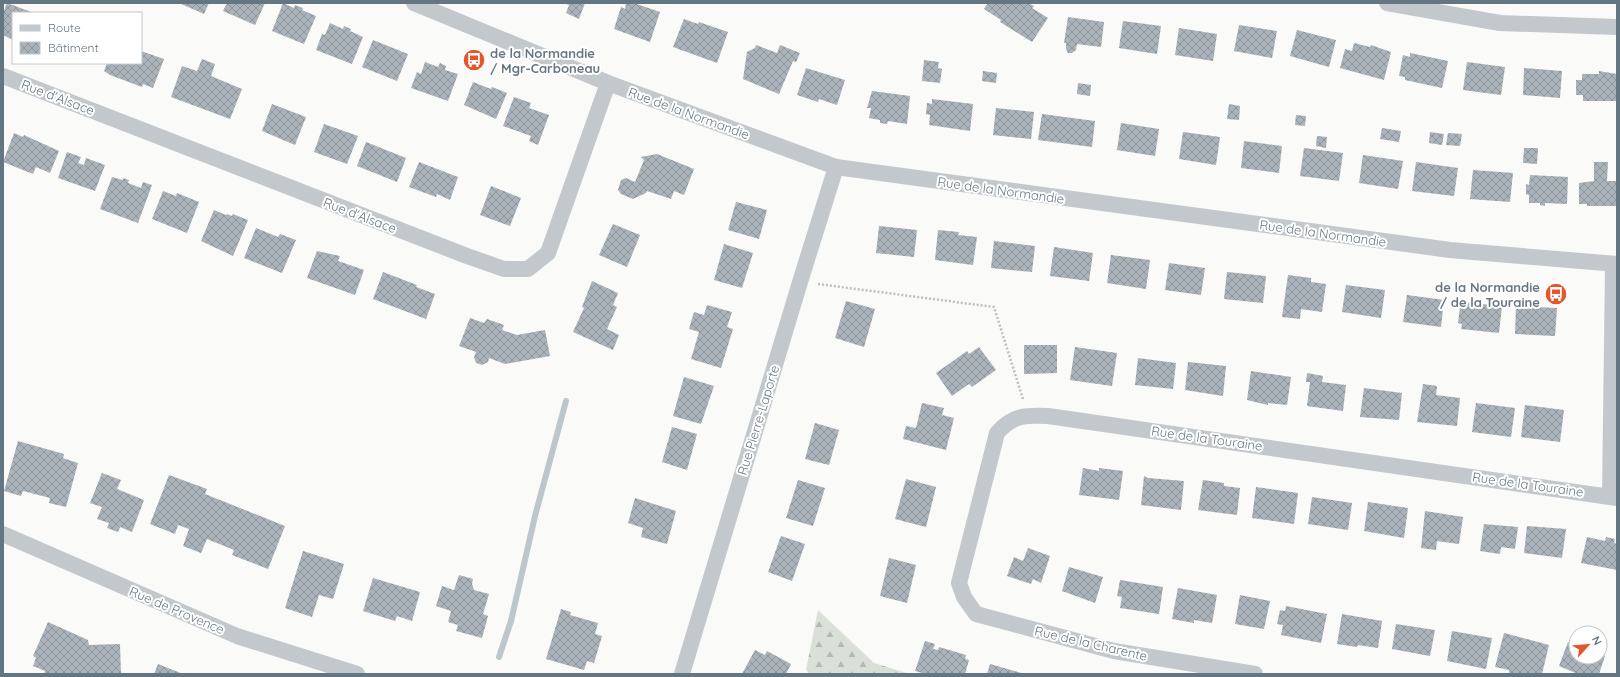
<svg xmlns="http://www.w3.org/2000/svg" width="1620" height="677" viewBox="0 0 1620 677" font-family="Quicksand,sans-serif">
  <defs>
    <pattern id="forest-firs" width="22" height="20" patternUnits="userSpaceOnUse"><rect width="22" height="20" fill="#dadfd7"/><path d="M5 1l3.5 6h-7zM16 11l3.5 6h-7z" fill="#b4b9b4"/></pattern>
    <pattern id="building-cross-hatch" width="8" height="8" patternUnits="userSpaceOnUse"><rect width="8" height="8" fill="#aab3b9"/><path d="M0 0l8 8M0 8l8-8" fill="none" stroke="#8e969c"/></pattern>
  </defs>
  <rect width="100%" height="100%" fill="#fafaf8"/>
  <path fill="url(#forest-firs)" d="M818 610 874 663 910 674H810L806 670Z"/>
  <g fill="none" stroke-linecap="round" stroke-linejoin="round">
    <path stroke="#bbc7cb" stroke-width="6" d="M499 657 511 621 535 516 566 401"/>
  </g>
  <g fill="url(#building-cross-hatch)">
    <path d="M7 3 34 13H13V40L3 35V13Z"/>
    <path d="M179 3H209L204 14Z"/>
    <path d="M227 3H265L255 25 223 11Z"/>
    <path d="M283 3 294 8 295 5 303 8 302 10 316 16 304 44 272 31Z"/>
    <path d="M563 3H585L579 19 566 13 569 5Z"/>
    <path d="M626 3H634L660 12 650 42 614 29 621 7 625 9Z"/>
    <path d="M988 3H1028L1034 6 1032 8 1048 18 1032 42 1000 22 1001 20 984 9Z"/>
    <path d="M1068 17 1104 22 1101 47 1077 44 1076 50 1072 53H1068L1066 49V43H1064Z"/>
    <path d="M684 19 698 24 699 22 728 32 717 63 673 47Z"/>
    <path d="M1123 21 1161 26 1157 54 1119 48Z"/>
    <path d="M330 23 343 29 344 26 351 29 350 31 363 37 352 64 316 50 322 34 325 35Z"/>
    <path d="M1239 25 1277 31 1272 58 1234 51Z"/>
    <path d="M1179 28 1217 34 1213 61 1175 55Z"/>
    <path d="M1297 30 1336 40 1329 67 1290 56Z"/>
    <path d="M373 40 408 54 397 81 362 67Z"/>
    <path d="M1354 43 1370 47 1371 45 1391 52 1384 80 1340 68 1345 49 1352 51Z"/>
    <path d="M756 45 777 53 780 45 800 53 796 62 793 61 779 94 743 79 747 52 755 48Z"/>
    <path d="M141 51 164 59 153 88 143 84 142 87 110 75 104 71 107 63H141Z"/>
    <path d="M1410 53 1448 61 1442 88 1405 80V77L1399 76 1403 55 1410 57Z"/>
    <path d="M202 59 215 64 211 76 242 89 230 119 171 97 182 66 197 71Z"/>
    <path d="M924 60 939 62 938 68 942 69 940 83 922 81Z"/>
    <path d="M425 62 438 67 440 63 446 66 445 70 458 74 448 101 411 88 417 72 421 74Z"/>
    <path d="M1467 62 1505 67 1501 95 1463 90Z"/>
    <path d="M806 68 845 80 837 105 819 99 818 102 797 95Z"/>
    <path d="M1524 68 1562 71 1560 98 1523 95Z"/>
    <path d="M983 71 997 73 996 83 982 81Z"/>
    <path d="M1599 71 1617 74V101H1583V95H1576V80H1582V74H1599Z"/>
    <path d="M473 82 491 89 492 87 507 93 496 119 464 105Z"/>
    <path d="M1078 83 1091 85 1090 96 1077 94Z"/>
    <path d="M872 91 910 96 907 124 888 121 887 124 880 123V120L869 118 871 108H867Z"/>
    <path d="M514 97 531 103 529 108 549 115 538 145 529 141 531 136 503 126Z"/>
    <path d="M932 99 973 104 970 131 929 125 930 115 926 114 927 103 932 104Z"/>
    <path d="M272 104 306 117 295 145 262 131Z"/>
    <path d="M1229 104 1240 106 1239 120 1227 119Z"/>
    <path d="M996 108 1034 112 1031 139 993 135Z"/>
    <path d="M1042 114 1095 121 1092 147 1038 140Z"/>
    <path d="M1296 115 1306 116 1305 126 1295 125Z"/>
    <path d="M1121 123 1159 129 1155 156 1117 150Z"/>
    <path d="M324 124 358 136 347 164 314 152Z"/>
    <path d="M1382 128 1401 131 1399 142 1380 139Z"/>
    <path d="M1183 132 1220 137 1216 165 1179 159Z"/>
    <path d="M1430 132 1444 134 1442 145 1429 143Z"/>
    <path d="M14 133 23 137 24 135 59 151 50 173 36 167 33 174 3 162Z"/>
    <path d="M1448 133 1462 134 1460 146 1446 145Z"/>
    <path d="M1317 136 1327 137 1326 148 1316 146Z"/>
    <path d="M1244 141 1282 146 1279 173 1241 168Z"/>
    <path d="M366 142 406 158 397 182 357 166Z"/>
    <path d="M1304 148 1343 153 1339 181 1300 176Z"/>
    <path d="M1524 148H1538L1537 164 1523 163Z"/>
    <path d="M67 152 81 157 78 163 84 165 86 158 105 165 95 191 58 178Z"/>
    <path d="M657 154 694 169 684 195 674 191 671 199 647 191 646 193 633 199 621 194 618 190 621 180 626 178 635 182 644 160 641 157Z"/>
    <path d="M1363 155 1403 161 1398 189 1359 183Z"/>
    <path d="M419 162 458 177 450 200 437 194 436 197 409 187Z"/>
    <path d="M1416 162 1458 168 1454 196 1412 191Z"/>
    <path d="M1594 162H1608L1607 181H1617V206H1587V204H1579V183L1594 181Z"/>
    <path d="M1473 170 1513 173 1510 202 1470 199Z"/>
    <path d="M1530 175 1568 177 1567 204 1545 203V206L1540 205V203H1529V195L1526 194V184L1529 185Z"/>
    <path d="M112 177 123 180V178L129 180 128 183 141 188 143 182 152 185 138 223 100 209Z"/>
    <path d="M491 186 521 198 510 226 480 215Z"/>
    <path d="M163 191 176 196 177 193 199 202 187 233 152 219Z"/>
    <path d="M736 202 767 210 759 239 728 230Z"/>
    <path d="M214 210 226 215 227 214 232 216 233 214 248 220 233 256 201 241Z"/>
    <path d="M613 224 640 235 627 267 599 255Z"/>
    <path d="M879 226 917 230 914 257 876 253Z"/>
    <path d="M256 228 278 237 280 234 296 240 282 273 244 258Z"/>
    <path d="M938 230 959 232 958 235 977 237 973 265 935 260Z"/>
    <path d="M994 241 1035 246 1032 272 991 268Z"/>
    <path d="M724 244 753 253 742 288 714 280Z"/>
    <path d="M1054 247 1093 253 1089 281 1050 276Z"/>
    <path d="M317 251 340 256 338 261 364 270 355 295 307 278Z"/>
    <path d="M1111 255 1150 260 1146 289 1107 283Z"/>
    <path d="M1169 263 1205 268 1201 295 1165 290Z"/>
    <path d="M383 272 417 285 416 287 435 294 426 319 373 299Z"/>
    <path d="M1227 272 1266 276 1263 303 1224 299Z"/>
    <path d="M1288 275 1311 278V282L1326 284 1322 312 1301 309 1300 319 1282 317Z"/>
    <path d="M592 281 618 293 613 305 617 307 607 329 619 335 613 350 573 332 584 308 582 307Z"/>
    <path d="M1346 285 1385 290 1381 318 1342 312Z"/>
    <path d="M1407 295 1444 300 1441 327 1403 322Z"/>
    <path d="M846 301 875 309 864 347 835 338Z"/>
    <path d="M1464 302 1502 306 1499 333 1461 329 1462 324 1458 323 1460 307H1463Z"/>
    <path d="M707 305 732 312 727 327 733 329 721 368 691 359 699 332 689 329 694 312 704 315Z"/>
    <path d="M1516 306 1557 308 1555 336 1515 334Z"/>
    <path d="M470 318 484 323 487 319 504 325 502 330 517 335 545 330 550 356 505 364 489 358 488 362 482 365 476 363 474 357 476 352 459 346Z"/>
    <path d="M1024 345H1057V373L1024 374Z"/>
    <path d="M979 347 996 370 972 387 969 384 952 396 936 373 967 351 969 354Z"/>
    <path d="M1075 347 1117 353 1112 386 1070 380Z"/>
    <path d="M1138 358 1176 363 1173 389 1135 385Z"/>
    <path d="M1188 362 1226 366 1223 396 1185 390Z"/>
    <path d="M1251 371 1291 377 1287 405 1268 403V405L1247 400Z"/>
    <path d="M1307 373 1323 376 1322 382 1346 385 1343 411 1307 406 1310 382H1306Z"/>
    <path d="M684 377 714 386 701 424 673 416Z"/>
    <path d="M1423 384 1437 386 1436 395 1460 398 1457 426 1417 422Z"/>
    <path d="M1364 388 1402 393 1399 420 1360 417Z"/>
    <path d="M922 403 944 408 942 415 954 418 946 450 903 439 906 426 916 428Z"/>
    <path d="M1476 403 1515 408 1511 437 1472 432Z"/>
    <path d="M1525 405 1564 410 1560 442 1521 437Z"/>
    <path d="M815 423 839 430 829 465 805 459Z"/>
    <path d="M672 427 697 434 687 470 662 462Z"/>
    <path d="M18 441 64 454 63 458 78 463 66 507 49 503 50 498 23 491 21 496 4 491Z"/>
    <path d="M1083 468 1099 471V468L1123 471 1119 500 1079 495Z"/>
    <path d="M102 473 121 480 117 489 144 500 132 532 120 527 118 532 107 528 109 523 97 519 102 507 90 503Z"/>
    <path d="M169 475 207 489 205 494 285 526 268 569 232 555 234 550 207 539 201 553 183 546 189 529 178 525 175 534 150 524Z"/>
    <path d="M1144 476 1148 478 1184 481 1181 510 1141 505Z"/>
    <path d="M906 479 936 487 926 527 895 519Z"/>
    <path d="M798 480 825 488 813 526 786 518Z"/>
    <path d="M1203 480 1224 483V486L1240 488 1237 515 1198 510Z"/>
    <path d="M1256 487 1298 493 1294 524 1252 518Z"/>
    <path d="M1312 497 1352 503 1348 530 1308 524Z"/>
    <path d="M635 498 676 511 667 544 641 537 643 528 628 523Z"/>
    <path d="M1368 502 1408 508 1404 538 1364 531Z"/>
    <path d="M1425 511 1463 517 1459 544 1437 541 1436 550 1421 548Z"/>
    <path d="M1484 524 1518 527 1515 549 1501 547 1500 554 1480 551Z"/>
    <path d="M1527 526 1566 529 1562 558 1524 553Z"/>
    <path d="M781 536 805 544 792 581 768 572Z"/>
    <path d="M1587 537 1605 541 1606 537 1615 539 1614 543 1617 544V570L1581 563Z"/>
    <path d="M1028 548 1050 556 1041 583 1033 579 1031 584 1007 576 1014 557 1023 561Z"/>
    <path d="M303 551 344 564 333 599 319 595 312 617 285 608Z"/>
    <path d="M889 558 916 565 907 603 880 596Z"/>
    <path d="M1069 567 1103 577 1095 603 1062 591Z"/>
    <path d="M459 575 473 579 472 584 474 590 489 594 483 614 488 616 482 638 456 631 458 625 448 622 451 611 436 606 442 586 454 590Z"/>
    <path d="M373 578 420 592 412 621 397 616 395 621 363 611Z"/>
    <path d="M1120 580 1163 587 1159 614 1120 608 1122 597 1117 596Z"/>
    <path d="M1178 588 1217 595 1212 623 1194 620V623L1172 619Z"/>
    <path d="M1240 595 1270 601 1264 629 1235 624Z"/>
    <path d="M1286 606 1327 614 1321 643 1281 635 1283 625 1277 624 1280 610 1285 611Z"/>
    <path d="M561 609 571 612 570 615 598 623 595 634 602 636 594 663 587 661 584 670 546 659Z"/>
    <path d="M1342 614 1382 621 1378 648 1358 645 1357 647 1337 644Z"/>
    <path d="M48 622 88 640 89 645 120 644 121 674H44L45 671 33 666 36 658 33 656Z"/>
    <path d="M1396 624 1435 630 1430 656 1392 649Z"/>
    <path d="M1452 631 1492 638 1486 669 1447 661Z"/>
    <path d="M1504 633 1549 645 1542 674H1509V670L1495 667Z"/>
    <path d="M925 641 935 644 933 649 938 650 939 647 966 655 965 659 969 660 965 674H926L915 671Z"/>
    <path d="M1568 642 1576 645V657H1600V654L1605 656 1599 674H1578L1559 666Z"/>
    <path d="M755 650 765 655 767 651 791 664 786 674H742Z"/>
    <path d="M158 664 183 674H154Z"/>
    <path d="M990 664 1025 674H987Z"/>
  </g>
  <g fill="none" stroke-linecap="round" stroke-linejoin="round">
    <path stroke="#bbbfc2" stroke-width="2.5" stroke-dasharray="2 2" stroke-linecap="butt" d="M818 284 994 307 1023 399"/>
    <g stroke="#c3c8cc" stroke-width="16">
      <path d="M414 3 608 83 836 167 1450 250 1617 264"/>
      <path d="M1387 3 1500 23 1617 27"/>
      <path d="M3 76 467 256 504 269H528L548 253 608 83"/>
      <path d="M1610 496 1613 265"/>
      <path d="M3 534 237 636 357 674"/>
      <path d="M682 674 800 282 836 167"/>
      <path d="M1255 674 1114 651 976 614 964 597 959 583 997 433C1012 415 1026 415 1048 416L1617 498"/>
    </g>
  </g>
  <defs>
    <g id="bus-disc" transform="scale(1.15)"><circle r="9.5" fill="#e4572e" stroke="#fff"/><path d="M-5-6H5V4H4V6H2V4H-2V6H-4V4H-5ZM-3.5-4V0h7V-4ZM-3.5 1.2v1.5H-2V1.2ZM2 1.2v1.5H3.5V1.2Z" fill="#fff"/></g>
  </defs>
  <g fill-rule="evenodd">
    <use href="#bus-disc" x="474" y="60"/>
    <use href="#bus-disc" x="1556" y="294"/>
  </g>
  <g text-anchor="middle" stroke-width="4" stroke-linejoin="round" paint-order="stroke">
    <g font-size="13" font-weight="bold" fill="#657683" stroke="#fff" text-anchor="start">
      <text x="490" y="58">de la Normandie<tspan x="490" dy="15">/ Mgr-Carboneau</tspan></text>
      <text x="1540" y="292" text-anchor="end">de la Normandie<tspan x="1540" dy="15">/ de la Touraine</tspan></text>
    </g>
    <g font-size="13" fill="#657683" stroke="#fff">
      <text transform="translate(58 97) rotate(21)" y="5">Rue d'Alsace</text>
      <text transform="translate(689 113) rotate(20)" y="5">Rue de la Normandie</text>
      <text transform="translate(1001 190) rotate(8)" y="5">Rue de la Normandie</text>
      <text transform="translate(360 215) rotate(21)" y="5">Rue d'Alsace</text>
      <text transform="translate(1323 233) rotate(8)" y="5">Rue de la Normandie</text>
      <text transform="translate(758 420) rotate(-73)" y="5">Rue Pierre-Laporte</text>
      <text transform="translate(1207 438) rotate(8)" y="5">Rue de la Touraine</text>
      <text transform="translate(1528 484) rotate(8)" y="5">Rue de la Touraine</text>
      <text transform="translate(177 610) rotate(23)" y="5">Rue de Provence</text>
      <text transform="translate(1091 643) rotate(13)" y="5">Rue de la Charente</text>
    </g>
  </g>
  <rect width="1620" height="677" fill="none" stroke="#657683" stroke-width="8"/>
  <rect x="12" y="12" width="130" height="52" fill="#ffffff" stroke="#c1c8cd"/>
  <rect x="20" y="25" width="20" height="6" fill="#c3c8cc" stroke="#c1c8cd"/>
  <text x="48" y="32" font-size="12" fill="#657683">Route</text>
  <rect x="20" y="42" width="20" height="12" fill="url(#building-cross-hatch)" stroke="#c1c8cd"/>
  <text x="48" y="52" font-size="12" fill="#657683">Bâtiment</text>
  <g transform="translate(1588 645) rotate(63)"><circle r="19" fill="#ffffff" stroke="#c1c8cd"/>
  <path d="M0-3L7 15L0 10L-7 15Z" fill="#e4572e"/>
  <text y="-6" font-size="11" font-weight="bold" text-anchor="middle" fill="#657683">N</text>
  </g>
</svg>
